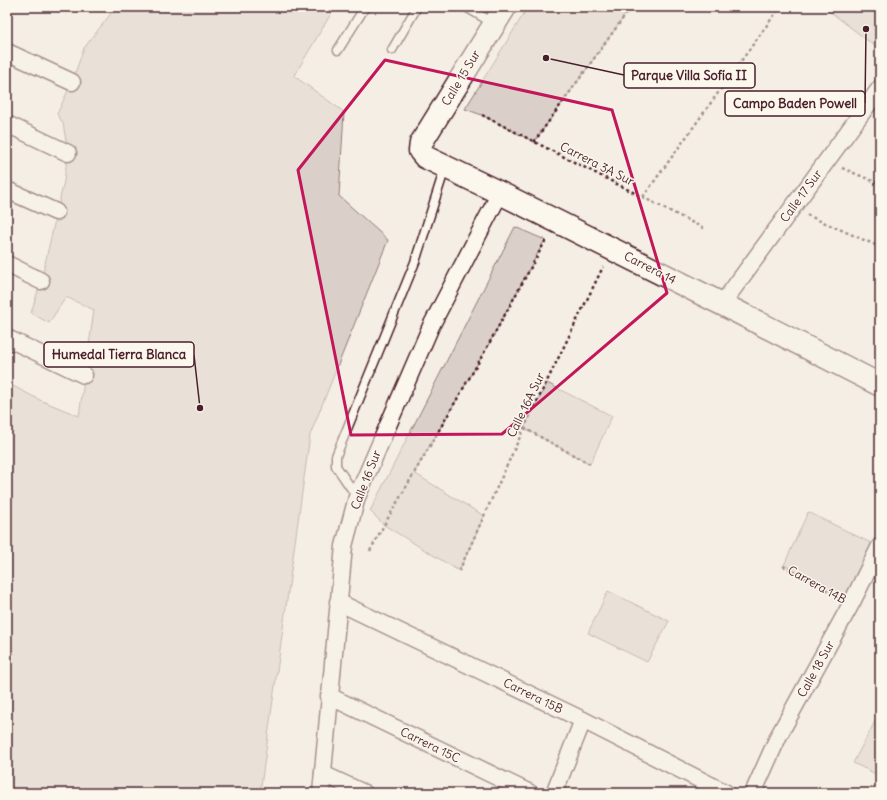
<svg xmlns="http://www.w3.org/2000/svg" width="887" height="800" viewBox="0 0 887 800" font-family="Delius,sans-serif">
  <rect width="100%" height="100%" fill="#f4eee4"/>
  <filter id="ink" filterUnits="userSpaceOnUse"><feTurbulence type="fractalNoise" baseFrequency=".025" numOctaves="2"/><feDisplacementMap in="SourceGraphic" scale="8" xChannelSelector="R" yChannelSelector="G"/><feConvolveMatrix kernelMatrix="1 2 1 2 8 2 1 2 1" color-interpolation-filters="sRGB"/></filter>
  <g filter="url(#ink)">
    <g fill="#dbd0c9" stroke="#92787a">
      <path d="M116 7H335L294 76 344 112 339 196 388 240 310 435 260 793H7V383L40 400 79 416 94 310 66 297 49 323 31 313 41 281 64 181 68 153 63 123 57 114 72 82 84 48Z"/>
      <path d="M528 7H631L534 142 482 115 465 109Z"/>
      <path d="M824 7H880V50Z"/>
      <path d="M515 227 545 240 485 351 414 473 484 516 459 571 384 525 370 511Z"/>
      <path d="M547 383 612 416 590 464 524 428Z"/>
      <path d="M808 512 879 547 851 603 784 565Z"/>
      <path d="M608 591 669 621 647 662 588 633Z"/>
      <path d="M880 712V776L853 763Z"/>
    </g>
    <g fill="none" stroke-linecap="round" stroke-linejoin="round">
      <g stroke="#4a1f2b" stroke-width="11">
        <g id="lane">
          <path d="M466 7 493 23"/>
          <path d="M338 50 365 7"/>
          <path d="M392 50 417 7"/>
          <path d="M357 497 336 466V456L415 262 445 168"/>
        </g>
      </g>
      <g stroke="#4a1f2b" stroke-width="19">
        <g id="street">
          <path d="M7 52 72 82"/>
          <path d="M7 124 68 153"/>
          <path d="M7 190 56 212"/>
          <path d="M7 264 41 281"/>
          <path d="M722 304 880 88"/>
          <path d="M7 338 84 375"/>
          <path d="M338 602 583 720 726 793"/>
          <path d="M329 696 530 793"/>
          <path d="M323 774 364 793"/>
          <path d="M321 793 344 546 357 497 431 326 500 193"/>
          <path d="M554 793 583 720"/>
          <path d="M753 793 779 735 851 604 880 546"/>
        </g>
      </g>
      <g stroke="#4a1f2b" stroke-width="25">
        <path id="secondary" d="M505 7 421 143 420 151 425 157 500 193 722 304 880 385"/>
      </g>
      <g stroke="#4a1f2b" stroke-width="2.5" stroke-dasharray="3 3" stroke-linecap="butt">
        <path d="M482 115 705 229"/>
        <path d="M534 142 631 7"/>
        <path d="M842 168 880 184"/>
        <path d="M643 197 780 7"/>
        <path d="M807 215 880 247"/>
        <path d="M524 428 590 464"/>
        <path d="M370 551 384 525 485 351 547 238"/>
        <path d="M783 566 837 596"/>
        <path d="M459 571 524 428 603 267"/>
      </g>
      <use href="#lane" stroke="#fbf7ec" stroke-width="8"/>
      <use href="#street" stroke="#fbf7ec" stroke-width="16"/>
      <use href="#secondary" stroke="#fbf7ec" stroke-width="22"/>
    </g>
  </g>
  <path d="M0 0H887V800H0ZM385 60 612 110 667 293 502 434 351 435 298 170Z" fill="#f4eee4" fill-opacity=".55" fill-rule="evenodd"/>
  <path fill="none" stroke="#c2185b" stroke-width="3" stroke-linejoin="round" d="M385 60 612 110 667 293 502 434 351 435 298 170Z"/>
  <g text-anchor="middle" stroke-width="3" stroke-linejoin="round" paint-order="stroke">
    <g font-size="12" fill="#4a1f2b" stroke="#fbf7ec">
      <text transform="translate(461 78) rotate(-59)" y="4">Calle 15 Sur</text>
      <text transform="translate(597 164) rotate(27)" y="4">Carrera 3A Sur</text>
      <text transform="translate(801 196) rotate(-54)" y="4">Calle 17 Sur</text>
      <text transform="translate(650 268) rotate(27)" y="4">Carrera 14</text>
      <text transform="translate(526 405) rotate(-64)" y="4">Calle 16A Sur</text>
      <text transform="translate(366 480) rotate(-69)" y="4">Calle 16 Sur</text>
      <text transform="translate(817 585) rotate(29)" y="4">Carrera 14B</text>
      <text transform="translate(816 669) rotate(-61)" y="4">Calle 18 Sur</text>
      <text transform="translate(533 696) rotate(26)" y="4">Carrera 15B</text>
      <text transform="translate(430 745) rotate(26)" y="4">Carrera 15C</text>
    </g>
  </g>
  <path fill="none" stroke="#4a1f2b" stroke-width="1.5" d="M546 58L624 75M866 29L865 103M200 408L194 355"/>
  <g fill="#4a1f2b" stroke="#fbf7ec" stroke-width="1.5">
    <circle cx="546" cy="58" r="4"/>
    <circle cx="866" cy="29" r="4"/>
    <circle cx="200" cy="408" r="4"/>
  </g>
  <g fill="#fbf7ec" stroke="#4a1f2b" stroke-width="1.5">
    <rect x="624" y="63" width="131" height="25" rx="4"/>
    <rect x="725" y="91" width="140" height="25" rx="4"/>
    <rect x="44" y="342" width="150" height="25" rx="4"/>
  </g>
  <g font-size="13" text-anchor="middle" font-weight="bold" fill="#4a1f2b">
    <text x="689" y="80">Parque Villa Sofía II</text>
    <text x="795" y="108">Campo Baden Powell</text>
    <text x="119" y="359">Humedal Tierra Blanca</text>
  </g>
  <rect width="887" height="800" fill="none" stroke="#fbf7ec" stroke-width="24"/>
  <rect x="12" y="12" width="863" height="776" fill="none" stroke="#4a1f2b" stroke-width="1.5" filter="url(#ink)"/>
</svg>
